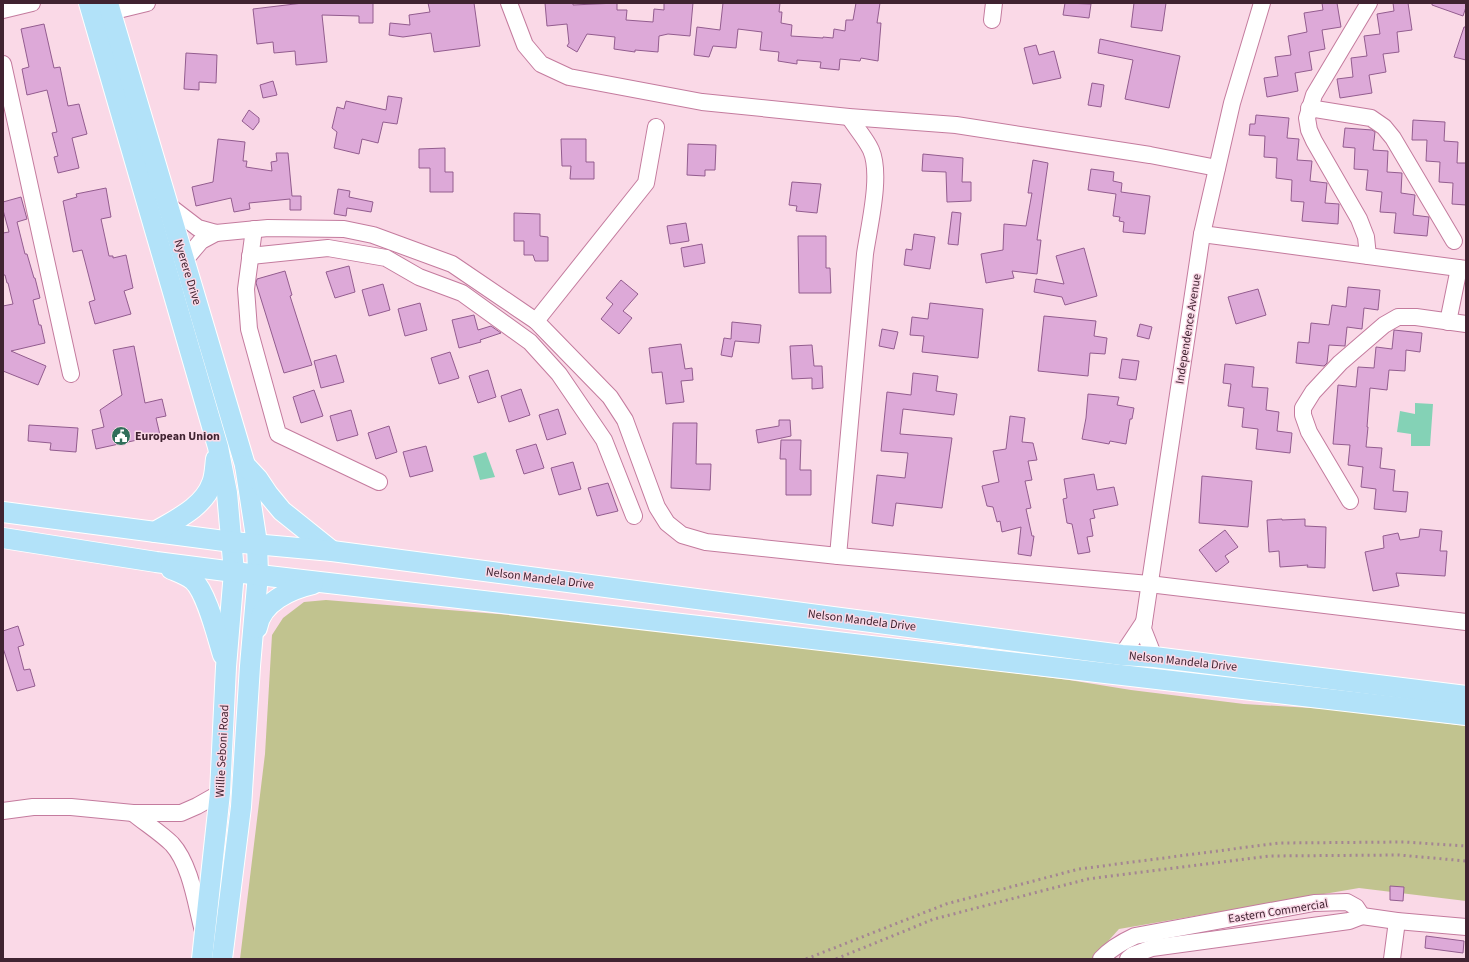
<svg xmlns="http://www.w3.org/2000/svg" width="1469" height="962" viewBox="0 0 1469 962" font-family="'Source Sans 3',sans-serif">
  <rect width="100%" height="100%" fill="#fad9e7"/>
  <path fill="#c1c38f" d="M326 600 570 620 983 669 1069 680 1131 690 1244 704 1344 710 1466 726V901L1359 888 1119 929 1092 959H240L265 754 272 635 283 618 304 602Z"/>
  <g fill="#84d2b6">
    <path d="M1415 403 1433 404 1430 446H1411V434L1397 432 1400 411 1415 414Z"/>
    <path d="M486 452 495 477 480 480 473 456Z"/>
  </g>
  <g fill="#dda9d8" stroke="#935c8f">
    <path d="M303 3H373V23H359V16L322 15 327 62 296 65 295 51 274 53 273 42 257 44 253 9Z"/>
    <path d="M428 3H474L480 46 434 52 431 33 403 37 389 35 390 23 410 25 409 15 430 12Z"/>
    <path d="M545 3H573V5L617 3V10H627L626 20 653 22 654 9 664 10V3H693L690 36 668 34 659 36 658 52 635 50V52L614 49 615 37 587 34 577 52 567 46 569 43 567 24 547 26Z"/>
    <path d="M723 3H780L779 12H782L781 23 792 25 791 36 823 38V37L833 38 834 29 845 31 846 20H853L856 3H880L877 23H881L878 61 861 58 860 61 840 59 839 70 820 68 821 62 797 60V64L778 61 779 52 760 50 762 32 738 29 736 48 713 46 709 57 694 55 697 27 720 30Z"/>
    <path d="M1065 3 1091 4 1089 18 1063 15Z"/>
    <path d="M1134 3H1166L1162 31 1131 27Z"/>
    <path d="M1322 3H1337L1341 27 1322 30 1325 49 1309 52 1312 70 1295 73 1298 91 1267 97 1264 78 1278 76 1275 57 1291 55 1288 36 1307 32 1304 13 1323 10Z"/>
    <path d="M1393 3H1408L1412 30 1397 32 1399 52 1383 54 1386 72 1369 75 1372 93 1340 98 1337 79 1353 77 1351 58 1367 56 1364 36 1380 34 1377 14 1394 11Z"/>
    <path d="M1432 3H1466V7L1463 16 1432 5Z"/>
    <path d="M44 24 54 68 60 67 68 106 79 104 87 134 72 138 79 168 58 173 54 157 58 156 52 133 57 132 47 90 27 95 22 69 29 67 21 29Z"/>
    <path d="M1464 27H1466V60L1454 57Z"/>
    <path d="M1100 39 1180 56 1169 108 1125 99 1133 60 1098 53Z"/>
    <path d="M1036 45 1039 55 1054 51 1061 78 1033 84 1024 48Z"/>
    <path d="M186 53 217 55 216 83 199 82V90L184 89Z"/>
    <path d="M273 81 277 95 263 98 260 85Z"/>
    <path d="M1092 83 1104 85 1101 107 1088 105Z"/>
    <path d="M388 96 402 98 397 124 383 122 378 143 362 139 359 154 334 148 337 132 332 128 337 107 344 109 346 101 386 110Z"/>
    <path d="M249 110 259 118V122L253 130 242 121Z"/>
    <path d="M1256 115 1289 118 1287 138 1299 139 1297 160 1312 161 1310 181 1327 183 1325 203 1339 204 1338 224 1302 221 1304 202 1291 201 1292 180 1276 178 1277 158 1264 157 1265 136 1249 135 1250 124H1255Z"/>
    <path d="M1413 120 1445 122 1444 141 1458 142 1457 163H1466V205L1452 204 1453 183 1439 182 1440 162 1426 161 1427 140H1412Z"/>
    <path d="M1345 128 1372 130 1375 132 1373 150 1388 151 1387 172 1402 173 1401 193 1415 195 1413 215 1429 217 1427 236 1394 233 1396 213 1380 212 1382 192 1366 190 1368 170 1354 169 1355 148 1343 147Z"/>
    <path d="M218 139 245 142 243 161H247L246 167 272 171 271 162 277 161 276 153H288L292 196H301V210H290V199L249 203 250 209 234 212 231 198 196 206 192 187 213 182Z"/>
    <path d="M561 139H586V162H594V179H570L571 166H562Z"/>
    <path d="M688 144 716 145 715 170H705V176L687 175Z"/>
    <path d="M445 148V172H453V192H430V168H419V149Z"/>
    <path d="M923 154 963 158 962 182H971V201L947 202 946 172 922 171Z"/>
    <path d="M1033 160 1048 163 1037 240H1041L1037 274 1012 271 1014 278 986 283 981 254 1003 250 1004 224 1026 226 1032 193H1028Z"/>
    <path d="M1091 169 1114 172 1113 181 1122 183 1121 192 1150 196 1145 234 1123 232 1124 222 1119 221 1120 217 1113 216 1116 194 1088 190Z"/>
    <path d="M792 182 821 184 817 213 796 211 797 206 789 205Z"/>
    <path d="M106 188 111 217 101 219 109 256H113V258L126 255 133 288 124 291 131 314 95 324 89 302 95 300 82 250 73 252 63 201 77 197 76 194Z"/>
    <path d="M338 189 350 191 349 197 373 202 371 212 347 208 346 216 334 214Z"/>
    <path d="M21 197 27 219 17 222 25 254H27L34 278H35L40 298 33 300 39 325H41L45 343 11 351 46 366 38 385 3 371V306L13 304 8 283H7L5 275H3V233L9 232 3 210V202Z"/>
    <path d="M952 212 961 213 958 245 948 244Z"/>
    <path d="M514 213 540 214V236L548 237V261H535L533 255H524V241H514Z"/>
    <path d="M686 223 689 241 670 244 667 226Z"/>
    <path d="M914 234 935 237 930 269 904 265 906 249 912 250Z"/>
    <path d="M798 236H826V268H830L831 293H799Z"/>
    <path d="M702 244 705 263 684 267 681 248Z"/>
    <path d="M1084 248 1097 296 1065 305 1062 297 1034 292 1036 279 1064 284 1056 256Z"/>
    <path d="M349 266 355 292 335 298 326 272Z"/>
    <path d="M285 271 292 295 290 296 312 365 284 373 256 283 257 279Z"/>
    <path d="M621 280 638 294 623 311 632 318 619 334 601 319 613 304 606 298Z"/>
    <path d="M383 284 390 310 369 316 362 290Z"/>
    <path d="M1348 287 1380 290 1378 310 1364 308 1362 329 1347 327 1345 346 1329 345 1327 363 1324 366 1296 363 1298 342 1309 343 1311 323 1329 325 1332 305 1346 307Z"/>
    <path d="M1258 289 1266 315 1236 324 1228 297Z"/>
    <path d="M420 303 427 330 405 336 398 309Z"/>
    <path d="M930 303 983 309 978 358 922 352 924 336 910 335 912 317 928 319Z"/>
    <path d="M474 315 478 330 491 326 501 333 480 340 481 342 459 348 452 320Z"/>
    <path d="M1044 316 1096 321 1094 336 1107 338 1105 354 1090 353 1088 376 1038 371Z"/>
    <path d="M732 322 761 325 759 343 735 341 732 357 721 355 724 338 731 339Z"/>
    <path d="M1140 324 1152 327 1149 339 1137 336Z"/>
    <path d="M882 329 898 332 894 349 879 346Z"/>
    <path d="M1394 330 1422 333 1420 352 1406 350 1405 371 1389 370 1387 390 1370 388 1367 427H1368L1366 447 1382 448 1380 468 1395 470 1393 491 1408 492 1406 512 1374 509 1376 489 1361 487 1363 467 1348 465 1350 445 1333 444 1338 385 1356 387 1358 367 1374 368 1376 347 1392 349Z"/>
    <path d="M681 344 685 369 692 368 693 380 681 381 684 402 666 404 662 372 652 373 649 348Z"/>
    <path d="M812 345 814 366H822L823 388 812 389V378L792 379 790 346Z"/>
    <path d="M134 346 145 403 162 399 166 416 156 418 160 435 96 449 92 430 104 427 100 410 122 395 113 350Z"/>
    <path d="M450 352 459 378 439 384 431 358Z"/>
    <path d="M336 355 344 382 321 388 314 361Z"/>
    <path d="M1122 359 1139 361 1136 380 1119 378Z"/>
    <path d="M1225 364 1254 367 1252 387 1268 388 1266 410 1279 412 1277 431 1292 433 1290 453 1256 449 1258 429 1242 427 1244 408 1228 406 1231 384 1223 383Z"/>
    <path d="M488 370 496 397 478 403 469 376Z"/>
    <path d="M913 373 938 376 936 391 957 394 954 415 903 409 900 434 952 438 942 508 896 503 893 526 872 523 877 475 905 478 908 453 881 451 887 392 911 395Z"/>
    <path d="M521 389 530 415 509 422 501 396Z"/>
    <path d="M314 390 323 416 301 423 293 397Z"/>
    <path d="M1088 394 1119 397 1117 405 1134 408 1132 419H1130L1126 444 1110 441 1109 444 1082 439 1086 418Z"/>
    <path d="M558 409 566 434 547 440 539 415Z"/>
    <path d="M351 410 358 435 337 441 330 416Z"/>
    <path d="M1010 416 1025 418 1022 442 1033 443 1037 460 1028 461 1032 480 1025 481 1031 508 1026 509 1032 536H1034L1031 556 1018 554 1021 527 1002 532 1000 521 997 522 993 507 987 506 982 486 999 482 993 451 1006 449Z"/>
    <path d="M779 420H790L791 436 758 443 756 430 779 426Z"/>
    <path d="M673 423H697L696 464H711L710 490 671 488Z"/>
    <path d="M29 425 78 428 76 452 50 450 51 443 28 441Z"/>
    <path d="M389 426 397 452 376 459 368 433Z"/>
    <path d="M781 440H801L800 470H811V495H786V459H780Z"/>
    <path d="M536 444 544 468 524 474 516 450Z"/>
    <path d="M426 446 433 471 410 477 403 452Z"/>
    <path d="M573 462 581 489 559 495 551 468Z"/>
    <path d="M1094 474 1097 490 1114 487 1118 505 1093 510 1095 518 1090 519 1093 536 1087 537 1090 552 1078 554 1072 524 1067 523 1063 499 1067 498 1064 479Z"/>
    <path d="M1202 476 1252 481 1248 527 1199 523Z"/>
    <path d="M608 483 618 511 597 516 588 488Z"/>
    <path d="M1282 519V520L1305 519V526L1326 527 1325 568 1307 567 1308 565 1280 567 1279 551 1269 552 1267 520Z"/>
    <path d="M1420 529 1442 531 1440 551H1447L1445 576 1396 573 1399 586 1373 591 1365 552 1384 548 1383 536 1398 533 1400 540 1419 537Z"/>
    <path d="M1225 530 1238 547 1225 556 1229 562 1216 572 1199 550Z"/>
    <path d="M18 626 24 645 18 647 24 670 30 669 35 686 17 691 3 648V631Z"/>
    <path d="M1390 886 1404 887 1403 901 1390 900Z"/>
    <path d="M1426 936 1464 941 1463 953 1425 948Z"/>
  </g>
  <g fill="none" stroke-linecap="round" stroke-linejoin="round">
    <g stroke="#c47b9e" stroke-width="18">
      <g id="minor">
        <path d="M509 3 525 45 541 64 569 77 702 102 849 117 956 125 1150 155 1217 168"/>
        <path d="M3 10 32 3"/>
        <path d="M110 12 147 3"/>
        <path d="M992 20 994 3"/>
        <path d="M3 64 71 374"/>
        <path d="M1309 108 1371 118 1384 127 1393 138 1454 241"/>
        <path d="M168 205 198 228 216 233 268 228 344 229 373 235 452 264 536 321 610 397 625 420 657 507 667 523 682 535 706 542 838 556 1149 584 1466 622"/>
        <path d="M254 229 246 289 249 329 278 434 379 482"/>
        <path d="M1202 234 1466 269"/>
        <path d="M250 256 328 248 386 258 419 277 462 293 530 342 559 374 604 440 634 516"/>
        <path d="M1368 256 1366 237 1359 219 1314 141 1309 130 1307 118 1314 95 1369 3"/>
        <path d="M184 261 201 241 216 233"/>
        <path d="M536 321 646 183 656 127"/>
        <path d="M1448 322 1459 268"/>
        <path d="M1350 501 1309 432 1303 415V408L1313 392 1340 363 1384 325 1398 317H1416L1466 324"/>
        <path d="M838 556 865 254C869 226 882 175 871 150 866 139 856 128 849 117"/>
        <path d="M1122 655 1144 622"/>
        <path d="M1154 657 1143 629 1144 622 1202 234 1232 103 1262 3"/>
        <path d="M3 811 33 807H71L133 813H181L197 806 220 793"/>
        <path d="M133 813C145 823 161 833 172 844 191 865 196 905 203 931"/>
        <path d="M1362 916 1397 921 1466 927"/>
        <path d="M1101 959C1111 948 1122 942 1135 936L1314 903 1347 902 1356 907 1362 916"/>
        <path d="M1128 959 1133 955 1152 948 1349 921 1362 916"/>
        <path d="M1392 959 1397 921"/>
      </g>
    </g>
    <g stroke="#fff" stroke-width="22">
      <g id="major">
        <path d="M89 3 218 447 227 493 234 572 226 667 220 793 202 959"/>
        <path d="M108 3 245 465 257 543 258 574 250 666 241 807 222 959"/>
        <path d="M245 465 258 479 268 494 282 511 332 551"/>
        <path d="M3 512 232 542 332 551 1122 655 1154 657 1466 696"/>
        <path d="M155 532C175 520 204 507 212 483 215 476 215 466 216 459"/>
        <path d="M3 538 156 562 234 572 1466 715"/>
        <path d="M171 569C178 572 187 575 193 580 207 593 217 636 223 655"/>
        <path d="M257 628C261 602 291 589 313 584"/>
      </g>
    </g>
    <use href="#minor" stroke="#fff" stroke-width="16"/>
    <use href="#major" stroke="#b2e2f9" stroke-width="20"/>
    <g stroke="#a48593" stroke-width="3" stroke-dasharray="2 4" stroke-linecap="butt">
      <path d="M806 959 946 904 1079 869 1279 843 1404 842 1466 846"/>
      <path d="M836 959 934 919 1088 879 1269 856 1399 855 1466 861"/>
    </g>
  </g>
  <defs>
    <g id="civic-disc" transform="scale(1)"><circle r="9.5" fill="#306e5a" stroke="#fad9e7"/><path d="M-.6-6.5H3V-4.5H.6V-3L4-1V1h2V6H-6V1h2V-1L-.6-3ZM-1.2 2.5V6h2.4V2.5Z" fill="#fff"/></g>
  </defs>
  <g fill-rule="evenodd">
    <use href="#civic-disc" x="121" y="436"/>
  </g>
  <g text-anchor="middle" stroke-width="3" stroke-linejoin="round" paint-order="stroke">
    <g font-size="12" fill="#402331" stroke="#fad9e7">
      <text transform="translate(188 272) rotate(73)" y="4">Nyerere Drive</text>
      <text transform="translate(1188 329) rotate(-81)" y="4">Independence Avenue</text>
      <text transform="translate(540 578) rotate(7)" y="4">Nelson Mandela Drive</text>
      <text transform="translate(862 620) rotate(7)" y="4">Nelson Mandela Drive</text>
      <text transform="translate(1183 661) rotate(6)" y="4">Nelson Mandela Drive</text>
      <text transform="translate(222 751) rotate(-87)" y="4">Willie Seboni Road</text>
      <text transform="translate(1278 911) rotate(-9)" y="4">Eastern Commercial</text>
    </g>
    <g font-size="12" font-weight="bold" fill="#402331" stroke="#fad9e7" text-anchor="start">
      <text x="135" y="440">European Union</text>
    </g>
  </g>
  <rect width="1469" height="962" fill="none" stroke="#402331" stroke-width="8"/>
</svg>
